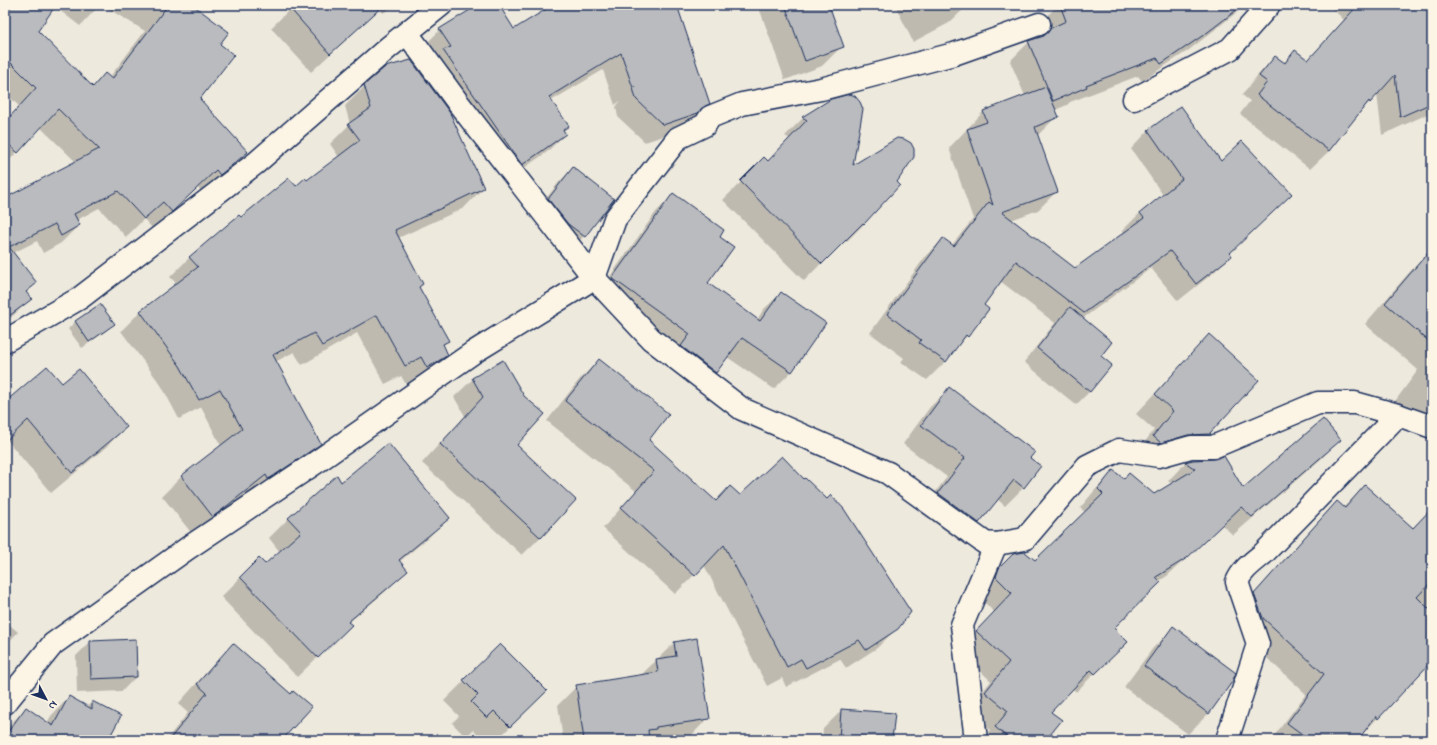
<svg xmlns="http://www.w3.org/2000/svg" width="1437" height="745" viewBox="0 0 1437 745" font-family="'Indie Flower',sans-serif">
  <rect width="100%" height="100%" fill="#eee9dd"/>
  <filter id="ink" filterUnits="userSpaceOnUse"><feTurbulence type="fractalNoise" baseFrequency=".025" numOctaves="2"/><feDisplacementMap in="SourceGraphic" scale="8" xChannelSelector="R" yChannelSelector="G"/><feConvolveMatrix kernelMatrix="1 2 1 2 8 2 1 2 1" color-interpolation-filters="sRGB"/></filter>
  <g filter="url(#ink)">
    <g fill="#0003">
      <path d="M5 5H100L80 26 54 6 36 31 92 88 105 74 109 78 145 31 102 5H191L218 45 199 100 246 152 228 169 202 192 198 188 153 229 144 219 126 237 99 208 77 220 79 225 61 243 43 253 37 241 13 253 36 283 26 293 31 299 5 323V199L76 162 40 127 5 165V122L19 106 5 93Z"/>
      <path d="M294 5H396L383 13 380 8 311 72 271 28Z"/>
      <path d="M480 5H488L513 30 555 5H676L709 103 691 121 679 131 645 142 618 117 616 107 620 101 615 105 603 70 551 101 568 126 563 131 565 134 547 152 504 182 425 69 422 48 440 30Z"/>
      <path d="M758 5H828L842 46 822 66 785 80Z"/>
      <path d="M895 5H968L949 23 913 42Z"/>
      <path d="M1058 5H1246L1189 50 1142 81 1138 76 1070 102 1067 105 1055 110 1057 116 1037 136 1056 192 1038 210 1011 220 1075 269 1124 234 1122 231 1140 213 1163 195 1131 149 1149 130 1181 107 1231 256 1212 274 1178 301 1151 268 1082 319 1099 356 1090 391 1076 405 1024 362 1055 323 1000 281 982 306 967 336 955 348 945 362 927 380 901 362 904 358 870 333 925 257 943 239 952 245 973 219 949 148 983 112 1025 96 1010 61 1029 42 1043 37 1046 34 1041 22Z"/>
      <path d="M1329 5H1432V112L1382 135 1377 94 1357 115 1329 151 1310 169 1240 114 1250 101 1242 95 1257 76 1275 57 1283 63 1295 52 1307 61 1344 20Z"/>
      <path d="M365 86 483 188 464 208 398 238 422 284 418 288 448 341 442 346 447 355 428 374 407 386 401 376 385 384 357 333 302 365 294 352 275 362 319 444 300 463 249 497 247 493 193 535 162 496 182 476 221 446 201 407 179 419 161 385 121 331 140 312 177 284 170 277 189 258 239 216 241 218 307 182 339 157 330 144 350 124 345 106Z"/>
      <path d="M832 100 851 167 864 224 846 242 844 240 804 281 723 200 764 159 768 162 790 139 785 136 803 118Z"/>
      <path d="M573 168 612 199 584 236 570 250 535 213 559 182Z"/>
      <path d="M673 195 706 283 757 320 763 310 781 293 824 323 791 372 774 389 727 357 716 373 698 390 664 364 674 352 596 296 656 212Z"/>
      <path d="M1427 254 1432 258V432L1393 404 1418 370 1365 324 1407 275Z"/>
      <path d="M100 305 113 324 106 331 82 348 68 329 75 322Z"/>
      <path d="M1209 336V434L1190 453 1134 456 1154 430 1136 414Z"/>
      <path d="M599 360 647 440 715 502 730 487 897 628 877 648 846 668 840 659 786 687 782 678 767 686 704 565 675 594 603 528 636 491 547 421 579 380Z"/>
      <path d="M473 379 516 445 541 537 522 555 422 463 465 416 454 397Z"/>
      <path d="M61 385 126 427 106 447 51 493 7 440 5 442V403Z"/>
      <path d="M949 389 1028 458 1024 487 1005 506 997 499 978 523 960 541 920 512 947 477 903 444 930 407Z"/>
      <path d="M1339 440 1321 459 1233 535 1222 525 1167 576 1159 581 1113 628 1126 642 1076 692 1072 688 1050 712 1045 740H982L990 730 967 711 991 681 958 650 994 612 978 596 995 574 1014 555 1035 562 1085 512 1080 508 1095 490 1113 472 1123 480 1154 495 1172 484 1168 481 1186 462 1243 490Z"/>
      <path d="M340 483 448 518 428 538 399 562 406 571 386 591 348 623 330 645 297 677 221 597 241 577 265 566 280 552 269 538 289 518Z"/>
      <path d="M1365 486 1412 529 1432 509V660L1357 740H1271L1306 694 1244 637 1236 614 1318 522 1337 503 1343 508Z"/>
      <path d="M5 621 18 632 5 646Z"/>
      <path d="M1174 628 1232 682 1208 714 1188 734 1124 687 1153 648Z"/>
      <path d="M90 642 136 677 122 691 77 693 76 656Z"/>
      <path d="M674 643 708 718 690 737 671 740H563L558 705 577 686 640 676Z"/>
      <path d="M233 644 280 740H166L188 713 178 704 213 665Z"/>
      <path d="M500 645 546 691 497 740H483L473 730 466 737 452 723 459 716 444 701Z"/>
      <path d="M69 697 87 707 92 702 119 717 106 740H5V730L26 708 47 723 51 716Z"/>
      <path d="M842 710 891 740H822L823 729Z"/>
    </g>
    <g fill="#babbbe" stroke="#1b2f5e">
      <path d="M5 5H56L38 31 93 87 105 73 112 79 168 5H193L229 32 220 44 234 55 200 99 248 152 220 175 216 170 172 212 163 202 144 219 118 191 74 214 80 225 61 236 55 224 9 247 37 283 26 292 32 299 5 319V198L99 149 58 109 18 153 5 141V122L36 88 5 57Z"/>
      <path d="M287 5H384L330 54Z"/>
      <path d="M478 5H499L514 29 553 5H677L710 104 705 106 698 113 663 125 636 99 633 88 635 86 633 88 621 53 549 97 569 126 563 130 566 134 522 165 443 50 451 47 439 29Z"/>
      <path d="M785 5H829L844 47 805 61Z"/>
      <path d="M1060 5H1243L1208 32 1161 64 1157 58 1086 85 1087 87 1053 101 1028 41 1044 36 1048 32 1051 28 1066 21Z"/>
      <path d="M1358 5H1432V103L1400 117 1395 75 1370 103 1369 101 1329 151 1257 95 1267 82 1259 76 1275 56 1285 63 1295 50 1308 60Z"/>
      <path d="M411 60 450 113 484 188 395 230 423 284 419 287 449 341 443 344 448 355 427 368 421 357 405 366 377 315 322 346 314 333 273 355 321 444 272 477 268 479 266 475 213 517 181 476 242 429 220 389 199 400 180 366 140 311 198 267 189 257 239 215 241 217 289 178 296 186 305 178 307 180 360 140 348 124 371 108 364 85 385 67Z"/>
      <path d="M1046 87 1059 117 1035 127 1058 192 1002 212 1075 268 1144 218 1140 213 1182 179 1148 130 1181 106 1221 161 1242 141 1292 194 1230 253 1232 256 1196 284 1170 251 1084 313 1016 261 984 305 989 309 968 337 966 335 946 362 919 343 921 340 887 314 943 238 954 246 989 202 993 205 967 129 987 122 983 111Z"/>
      <path d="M850 94 855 96 860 102 863 109 853 165 897 138 904 139 911 143 914 149V157L897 182 900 185 864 224 863 223 822 264 740 181 764 157 768 161 807 120 802 117 831 99Z"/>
      <path d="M573 167 614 199 585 237 568 224 548 199Z"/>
      <path d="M673 193 724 230 720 237 734 247 708 283 760 321 781 292 826 323 792 372 742 338 716 373 681 346 690 334 612 278Z"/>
      <path d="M1432 248V344L1385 303Z"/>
      <path d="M100 304 115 324 89 342 75 321Z"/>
      <path d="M1070 307 1112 342 1101 356 1112 365 1090 392 1037 348Z"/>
      <path d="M1209 334 1259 380 1210 433 1211 434 1188 435 1161 443 1153 436 1173 411 1155 394Z"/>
      <path d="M599 359 669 414 649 440 716 501 730 486 740 495 782 456 804 479 805 478 827 499 831 495 844 509 911 612 898 629 866 650 859 640 806 668 801 659 787 667 724 545 695 576 621 508 654 471 565 401Z"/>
      <path d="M503 360 524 396 545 414 517 445 576 500 541 538 440 444 483 397 472 378Z"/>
      <path d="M47 366 62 383 79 369 127 427 72 473 28 420 5 442V402Z"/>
      <path d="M949 387 1035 452 1030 458 1041 466 1024 488 1014 480 979 523 938 493 965 458 921 425Z"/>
      <path d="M1323 419 1341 440 1252 517 1241 507 1187 558 1156 577 1161 582 1114 628 1128 642 1095 674 1091 670 1051 712 1062 720 1046 740H1011L995 727 1008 711 985 692 1009 662 976 631 1012 593 996 577 999 568 1013 554 1025 552 1035 560 1103 494 1098 489 1113 470 1124 479 1129 473 1154 494 1195 469 1185 462 1193 460 1213 459 1224 456 1243 488Z"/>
      <path d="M388 443 450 518 399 560 408 571 348 622 352 625 318 658 240 577 259 558 265 564 301 532 288 518 337 475 341 482Z"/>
      <path d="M1365 485 1413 528 1432 508V581L1417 597 1432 612V661L1378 719 1376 716 1358 740H1310L1287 723 1324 674 1263 618 1254 594 1337 501 1345 508Z"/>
      <path d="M1173 626 1236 673 1232 682 1209 714 1144 666Z"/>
      <path d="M697 638 710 719 656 727V729L648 730 649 740H584L576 685 658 672 656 659 676 656 674 642Z"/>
      <path d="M136 639 137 677 91 679 90 641Z"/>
      <path d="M233 643 291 694 293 691 312 707 282 740H169L207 693 197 684Z"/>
      <path d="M500 644 547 691 510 727 494 711 487 718 471 702 478 695 463 680Z"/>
      <path d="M69 696 92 709V701L121 716 108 740H5V736L26 707 53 726Z"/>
      <path d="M841 709 895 713 892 740H839Z"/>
    </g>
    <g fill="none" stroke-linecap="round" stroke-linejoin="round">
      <g stroke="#1b2f5e" stroke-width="25">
        <g id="minor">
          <path d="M407 33 459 104 594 278 651 339 742 409 888 473 985 543 996 544 1025 539 1087 466 1119 450 1159 456 1191 447H1213L1318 403H1355L1398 415 1432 427"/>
          <path d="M1134 99 1230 49 1269 5"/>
          <path d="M5 341 80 298 256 163 389 47 441 5"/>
          <path d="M5 703 53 644 188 548 321 459 474 352 594 278 615 219 678 138 705 125 710 117 742 104 821 89 954 54 1039 24"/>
          <path d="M976 740 962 625 996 544"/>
          <path d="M1227 740 1258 644 1237 582C1242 570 1252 563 1263 554L1398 415"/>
        </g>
      </g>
      <use href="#minor" stroke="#fcf5e5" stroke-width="22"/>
    </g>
  </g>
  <rect width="1437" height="745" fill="none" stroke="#fcf5e5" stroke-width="20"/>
  <rect x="10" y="10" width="1417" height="725" fill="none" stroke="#1b2f5e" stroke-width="1.5" filter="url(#ink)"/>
  <g transform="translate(46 699) rotate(131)" stroke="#fcf5e5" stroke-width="3" paint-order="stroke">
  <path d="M0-3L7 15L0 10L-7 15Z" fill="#1b2f5e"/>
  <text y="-6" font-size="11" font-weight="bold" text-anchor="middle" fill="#1b2f5e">N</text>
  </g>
</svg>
